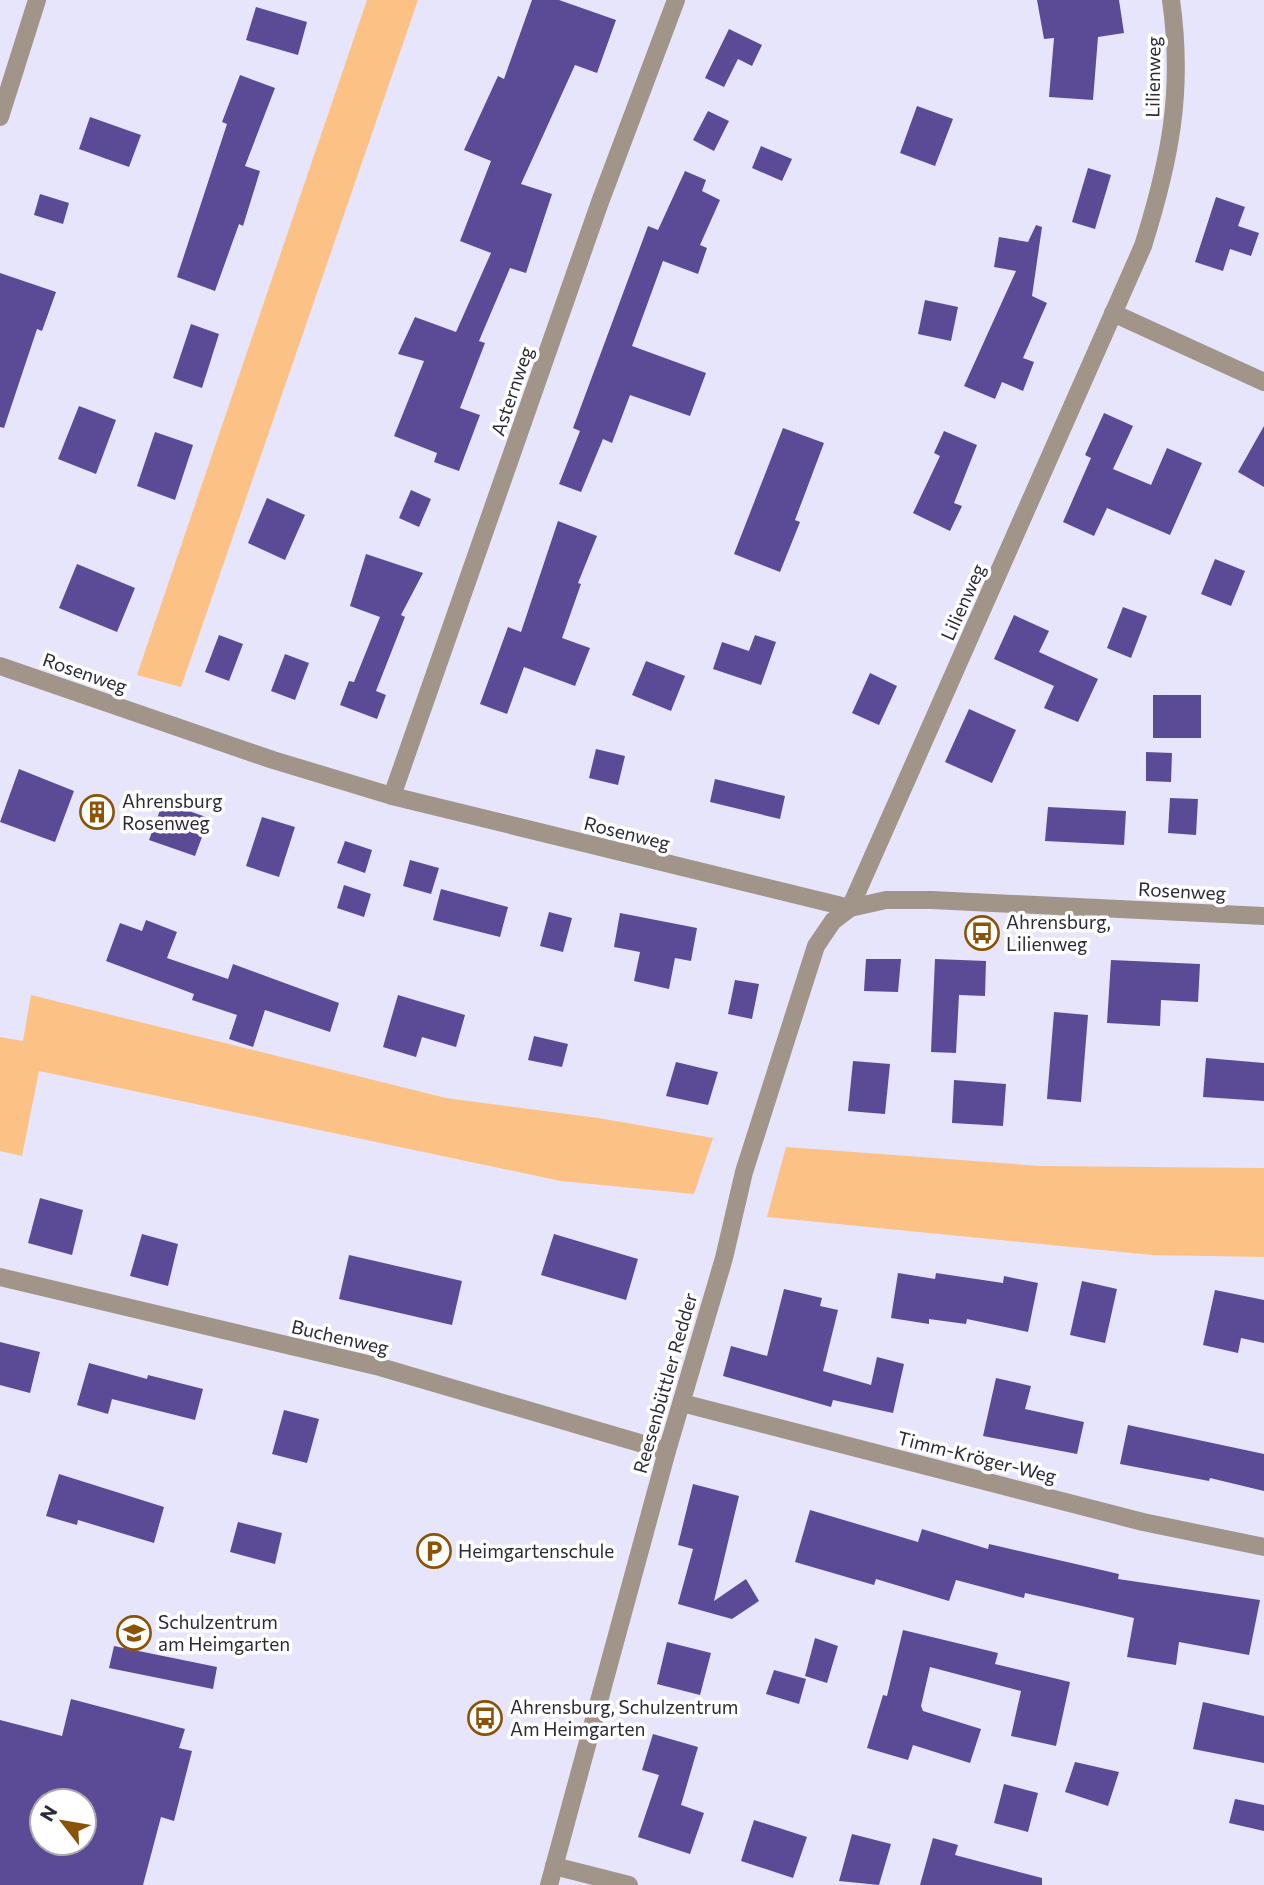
<svg xmlns="http://www.w3.org/2000/svg" width="1264" height="1885" viewBox="0 0 1264 1885" font-family="Commissioner,sans-serif">
  <rect width="100%" height="100%" fill="#e7e5fb"/>
  <g fill="#fcc185">
    <path d="M367 0H418L181 687 137 675Z"/>
    <path d="M31 995 446 1098 598 1118 713 1138 694 1194 561 1181 39 1071 22 1156 0 1151V1037L23 1041Z"/>
    <path d="M786 1147 1040 1166 1264 1168V1257L1152 1255 767 1217Z"/>
  </g>
  <g fill="#5b4b97" fill-rule="evenodd">
    <path d="M532 0H559L616 20 597 73 575 65 521 184 552 194 526 273 510 268 479 341 485 343 460 408 480 415 459 471 434 462 437 453 394 436 424 361 398 354 415 317 456 332 491 253 460 241 491 161 464 150 498 76 504 79Z"/>
    <path d="M1037 0H1119L1124 33 1098 37 1093 100 1049 97 1054 38 1044 39Z"/>
    <path d="M256 7 307 22 298 55 246 40Z"/>
    <path d="M729 29 762 45 752 66 738 59 724 87 705 78Z"/>
    <path d="M240 75 275 88 245 166 260 171 243 226 239 224 215 291 177 277 227 124 222 122Z"/>
    <path d="M917 106 953 119 935 166 900 153Z"/>
    <path d="M708 111 729 121 714 151 693 140Z"/>
    <path d="M90 117 141 135 129 167 79 149Z"/>
    <path d="M761 146 792 159 782 181 752 168Z"/>
    <path d="M1088 168 1111 175 1095 229 1072 222Z"/>
    <path d="M685 171 706 180 702 191 720 200 700 245 707 248 698 274 663 261 632 346 706 373 690 416 630 395 612 443 603 439 581 492 559 484 580 431 573 428 648 226 658 230Z"/>
    <path d="M40 194 69 203 63 224 34 215Z"/>
    <path d="M1216 197 1245 207 1238 226 1259 233 1251 256 1230 249 1223 271 1195 262Z"/>
    <path d="M1036 225 1042 227 1032 296 1047 303 1023 358 1034 362 1023 391 1002 382 995 399 964 386 1016 271 994 267 999 237 1028 242Z"/>
    <path d="M0 273 56 292 42 331 37 329 4 428 0 427Z"/>
    <path d="M925 300 958 307 951 341 918 334Z"/>
    <path d="M191 324 219 334 202 388 173 378Z"/>
    <path d="M79 406 116 420 96 474 58 459Z"/>
    <path d="M1104 413 1133 426 1113 469 1151 485 1167 448 1202 463 1170 535 1107 508 1094 536 1063 522 1091 458 1085 455Z"/>
    <path d="M1264 426V487L1238 472Z"/>
    <path d="M783 428 824 443 795 520 800 522 780 572 734 554Z"/>
    <path d="M944 431 977 445 954 503 962 506 950 531 913 513 940 456 934 453Z"/>
    <path d="M155 432 193 445 175 500 137 486Z"/>
    <path d="M411 490 431 499 419 527 399 518Z"/>
    <path d="M267 498 305 515 285 560 248 543Z"/>
    <path d="M558 521 597 536 578 583 581 584 562 638 590 648 575 686 524 667 507 714 480 704 508 627 521 632Z"/>
    <path d="M366 554 423 573 401 615 405 617 376 691 386 695 377 719 340 705 349 681 354 682 380 617 350 606Z"/>
    <path d="M1215 559 1245 571 1231 606 1201 594Z"/>
    <path d="M77 564 135 588 117 632 59 608Z"/>
    <path d="M1123 607 1147 616 1131 658 1107 648Z"/>
    <path d="M1014 615 1049 631 1039 652 1098 679 1078 722 1044 708 1054 686 994 659Z"/>
    <path d="M219 635 243 644 229 681 205 672Z"/>
    <path d="M755 635 776 642 761 685 713 669 722 642 749 651Z"/>
    <path d="M285 654 309 663 295 700 271 691Z"/>
    <path d="M646 661 685 676 671 711 632 695Z"/>
    <path d="M870 673 897 686 879 725 852 713Z"/>
    <rect x="1153" y="695" width="48" height="43"/>
    <path d="M969 709 1016 730 992 783 945 762Z"/>
    <path d="M596 749 625 756 618 785 589 778Z"/>
    <path d="M1146 752 1172 753 1171 782 1146 781Z"/>
    <path d="M19 769 74 791 55 842 0 822Z"/>
    <path d="M715 779 785 796 780 819 710 802Z"/>
    <path d="M1170 798 1198 799 1196 835 1168 833Z"/>
    <path d="M163 802 209 818 195 856 149 840Z"/>
    <path d="M1048 807 1126 811 1124 845 1045 841Z"/>
    <path d="M262 817 295 827 279 877 246 866Z"/>
    <path d="M345 841 372 850 365 873 337 863Z"/>
    <path d="M410 860 439 868 431 894 403 886Z"/>
    <path d="M344 885 371 894 364 917 337 908Z"/>
    <path d="M441 889 508 907 500 937 433 920Z"/>
    <path d="M549 912 572 918 563 952 540 946Z"/>
    <path d="M620 913 697 928 691 961 675 958 669 989 634 981 640 952 614 947Z"/>
    <path d="M146 920 177 932 167 958 228 979 233 964 339 1003 330 1032 265 1010 253 1047 229 1039 237 1015 192 1000 194 994 106 961 120 923 142 931Z"/>
    <path d="M866 959H901L898 992 864 991Z"/>
    <path d="M935 959 986 961 985 996 959 995 956 1053 931 1052Z"/>
    <path d="M1111 960 1200 964 1198 1002 1161 1000 1160 1026 1107 1023Z"/>
    <path d="M735 980 759 984 752 1019 728 1014Z"/>
    <path d="M398 995 465 1015 456 1047 422 1037 416 1057 383 1047Z"/>
    <path d="M1054 1012 1088 1015 1081 1102 1047 1099Z"/>
    <path d="M534 1036 568 1044 562 1067 528 1060Z"/>
    <path d="M1206 1058 1264 1063V1101L1203 1097Z"/>
    <path d="M853 1061 890 1064 885 1114 848 1111Z"/>
    <path d="M676 1062 718 1072 708 1105 666 1096Z"/>
    <path d="M954 1080 1006 1084 1003 1126 952 1123Z"/>
    <path d="M40 1198 83 1210 72 1255 28 1243Z"/>
    <path d="M142 1234 178 1244 168 1286 130 1276Z"/>
    <path d="M554 1234 638 1259 626 1300 541 1275Z"/>
    <path d="M349 1255 462 1281 452 1325 339 1299Z"/>
    <path d="M898 1273 935 1279 936 1273 1003 1283 1004 1276 1038 1283 1028 1332 967 1319 966 1324 929 1319V1324L891 1318Z"/>
    <path d="M1082 1281 1117 1289 1105 1343 1070 1335Z"/>
    <path d="M784 1289 822 1298 820 1306 838 1310 823 1371 871 1385 877 1357 904 1364 893 1413 833 1400 831 1407 723 1376 731 1346 767 1356Z"/>
    <path d="M1215 1290 1264 1300V1343L1241 1338 1238 1353 1203 1345Z"/>
    <path d="M0 1342 40 1352 30 1393 0 1385Z"/>
    <path d="M89 1363 147 1379 148 1375 203 1389 195 1420 112 1399 108 1414 77 1405Z"/>
    <path d="M996 1378 1031 1386 1025 1409 1084 1422 1077 1454 983 1436Z"/>
    <path d="M284 1410 319 1419 307 1463 272 1454Z"/>
    <path d="M1128 1425 1264 1454V1491L1210 1478 1209 1481 1120 1464Z"/>
    <path d="M59 1474 164 1507 154 1543 78 1520 77 1525 46 1516Z"/>
    <path d="M693 1484 739 1496 714 1601 746 1579 759 1601 732 1619 678 1604 693 1549 678 1545Z"/>
    <path d="M810 1510 918 1542 922 1529 988 1549 989 1544 1119 1574 1118 1579 1260 1600 1249 1655 1179 1642 1176 1665 1127 1657 1134 1618 1025 1593 1024 1598 956 1580 949 1601 876 1579 874 1585 795 1562Z"/>
    <path d="M238 1522 282 1533 275 1564 230 1552Z"/>
    <path d="M903 1630 998 1653 995 1664 1070 1682 1056 1746 1011 1736 1021 1691 930 1667 921 1706 923 1711 981 1729 970 1763 913 1745 908 1760 867 1748 883 1695 887 1696Z"/>
    <path d="M815 1638 838 1646 827 1683 805 1676Z"/>
    <path d="M667 1642 711 1653 700 1695 657 1684Z"/>
    <path d="M114 1646 217 1667 213 1689 109 1668Z"/>
    <path d="M774 1670 806 1679 799 1704 766 1694Z"/>
    <path d="M71 1699 185 1729 179 1748 192 1751 174 1821 161 1817 143 1885H0V1720L62 1736ZM42 1801H84V1843H42Z"/>
    <path d="M1203 1702 1264 1716V1763L1193 1749Z"/>
    <path d="M653 1734 698 1747 681 1805 704 1813 690 1854 638 1837 659 1775 642 1770Z"/>
    <path d="M1075 1762 1119 1772 1108 1806 1065 1792Z"/>
    <path d="M1004 1784 1038 1793 1028 1832 994 1823Z"/>
    <path d="M1235 1799 1264 1805V1831L1229 1823Z"/>
    <path d="M754 1820 807 1837 793 1878 741 1861Z"/>
    <path d="M852 1834 891 1844 879 1885 839 1881Z"/>
    <path d="M933 1838 958 1845 955 1855 1042 1878V1885H920Z"/>
  </g>
  <g fill="none" stroke-linecap="round" stroke-linejoin="round">
    <g stroke="#a19589" stroke-width="18">
      <path d="M0 117 37 0"/>
      <path d="M1113 313 1264 382"/>
      <path d="M0 666 273 760 392 796 850 908"/>
      <path d="M392 796 600 202 676 0"/>
      <path d="M0 1277 380 1367 667 1451"/>
      <path d="M682 1403 1143 1522 1264 1547"/>
      <path d="M554 1866 629 1885"/>
      <path d="M549 1885 667 1451 724 1258 744 1172 816 946 833 921 850 908 1143 246C1170 160 1184 91 1171 0"/>
    </g>
    <path stroke="#a19589" stroke-width="18" d="M850 908 886 900H932L1264 916"/>
  </g>
  <defs>
    <g id="building-ring" transform="scale(1.75)"><circle r="9.5" fill="#fff" stroke="#8b5307" stroke-width="1.5"/><path d="M-4-6H4V6H1V3H-1V6H-4ZM-2.5-4.3h1.7v1.8h-1.7ZM.8-4.3h1.7v1.8H.8ZM-2.5-1h1.7V.8h-1.7ZM.8-1h1.7V.8H.8Z" fill="#8b5307"/></g>
    <g id="bus-ring" transform="scale(1.75)"><circle r="9.5" fill="#fff" stroke="#8b5307" stroke-width="1.5"/><path d="M-5-6H5V4H4V6H2V4H-2V6H-4V4H-5ZM-3.5-4V0h7V-4ZM-3.5 1.2v1.5H-2V1.2ZM2 1.2v1.5H3.5V1.2Z" fill="#8b5307"/></g>
    <g id="parking-ring" transform="scale(1.75)"><circle r="9.5" fill="#fff" stroke="#8b5307" stroke-width="1.5"/><path d="M-3.5-5.5H1a3.5 3.5 0 0 1 0 7H-1V5.5H-3.5ZM-1-3.4V-.6H.8a1.4 1.4 0 0 0 0-2.8Z" fill="#8b5307"/></g>
    <g id="school-ring" transform="scale(1.75)"><circle r="9.5" fill="#fff" stroke="#8b5307" stroke-width="1.5"/><path d="M0-5L7-2L0 1L-7-2ZM-4 1L0 2.5L4 1V4Q0 6-4 4Z" fill="#8b5307"/></g>
  </defs>
  <g fill-rule="evenodd">
    <use href="#building-ring" x="97" y="812"/>
    <use href="#bus-ring" x="982" y="933"/>
    <use href="#parking-ring" x="434" y="1551"/>
    <use href="#school-ring" x="134" y="1633"/>
    <use href="#bus-ring" x="485" y="1718"/>
  </g>
  <g text-anchor="middle" stroke-width="7" stroke-linejoin="round" paint-order="stroke">
    <g font-size="19" fill="#2c2a38" stroke="#fff">
      <text transform="translate(1153 77) rotate(-89)" y="7">Lilienweg</text>
      <text transform="translate(512 391) rotate(-71)" y="7">Asternweg</text>
      <text transform="translate(963 602) rotate(-66)" y="7">Lilienweg</text>
      <text transform="translate(85 673) rotate(19)" y="7">Rosenweg</text>
      <text transform="translate(627 833) rotate(14)" y="7">Rosenweg</text>
      <text transform="translate(1182 891) rotate(3)" y="7">Rosenweg</text>
      <text transform="translate(340 1337) rotate(13)" y="7">Buchenweg</text>
      <text transform="translate(665 1383) rotate(-74)" y="7">Reesenbüttler Redder</text>
      <text transform="translate(977 1457) rotate(14)" y="7">Timm-Kröger-Weg</text>
    </g>
    <g font-size="19" fill="#2c2a38" stroke="#fff" text-anchor="start">
      <text x="122" y="808">Ahrensburg<tspan x="122" dy="22">Rosenweg</tspan></text>
      <text x="1006" y="929">Ahrensburg,<tspan x="1006" dy="22">Lilienweg</tspan></text>
      <text x="458" y="1558">Heimgartenschule</text>
      <text x="158" y="1629">Schulzentrum<tspan x="158" dy="22">am Heimgarten</tspan></text>
      <text x="510" y="1714">Ahrensburg, Schulzentrum<tspan x="510" dy="22">Am Heimgarten</tspan></text>
    </g>
  </g>
  <g transform="translate(63 1822) rotate(301)"><circle r="33" fill="#ffffff" stroke="#abaaaf" stroke-width="2"/>
  <path d="M0-5L12 26L0 18L-12 26Z" fill="#8b5307"/>
  <text y="-10" font-size="19" font-weight="bold" text-anchor="middle" fill="#2c2a38">N</text>
  </g>
</svg>
